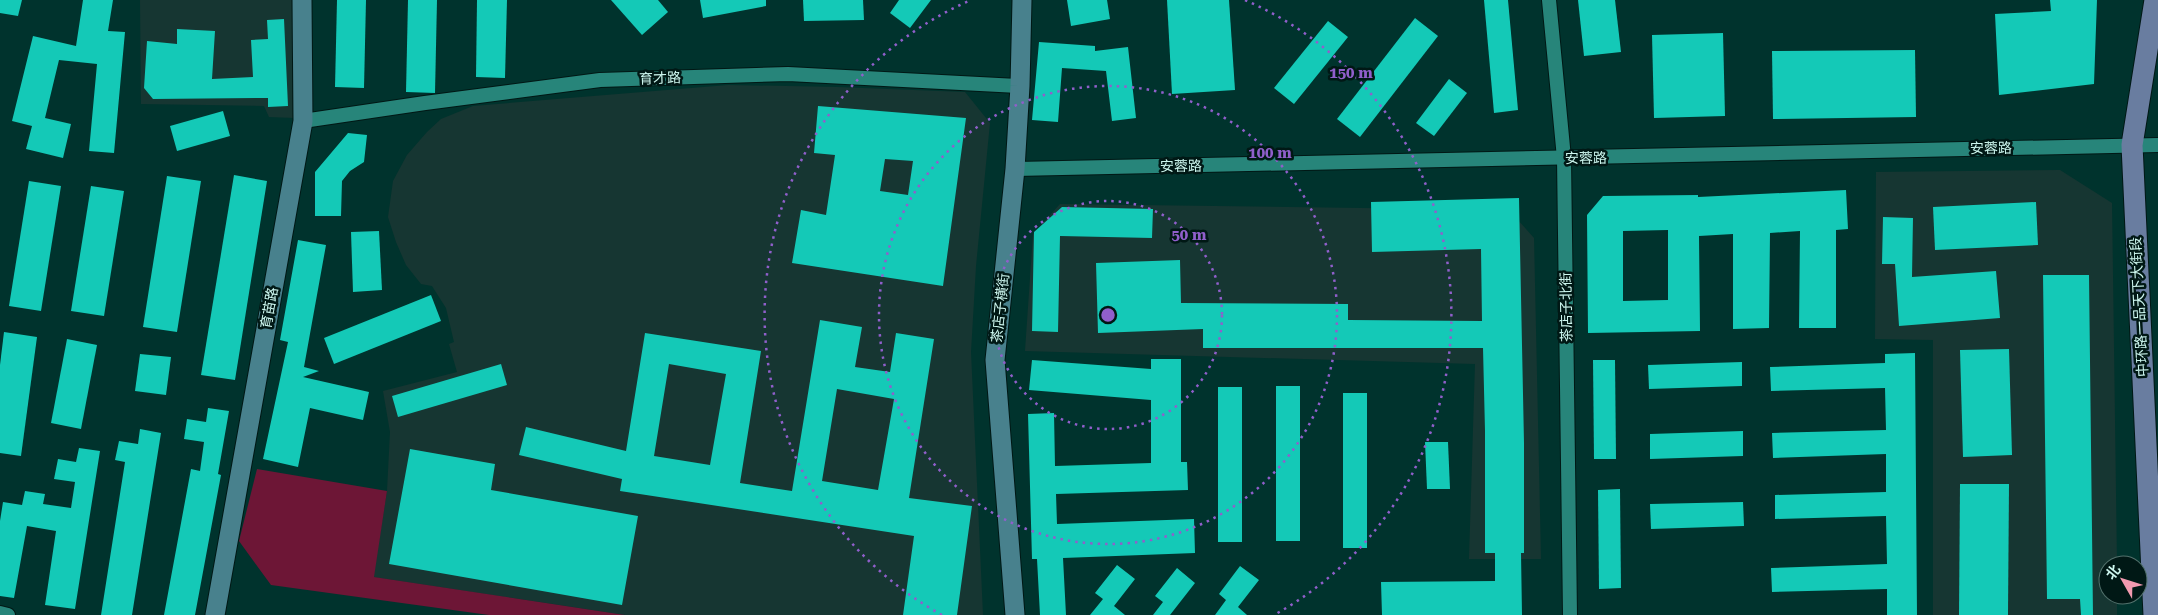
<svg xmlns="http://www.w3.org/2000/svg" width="2158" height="615" viewBox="0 0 2158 615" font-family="'Roboto Serif','Noto Sans SC',serif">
  <rect width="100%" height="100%" fill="#00332d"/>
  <g fill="#163632">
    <path d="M140 0H292L295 118 269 117 264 106 141 104Z"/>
    <path d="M728 85 837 87 965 92 990 123 976 266 971 352 983 615H625L373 577 387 491 390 432 383 391 457 372 449 344 454 342 446 308 432 286 421 284 406 265 396 242 388 217 393 181 407 155 427 132 441 119 473 106Z"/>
    <path d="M2060 170 2112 203 2117 565H2108V595H2117V615H1933V340L1875 339 1876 172Z"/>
    <path d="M1060 204 1509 210 1534 238 1541 559H1469L1475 364 1025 351 1033 234Z"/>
  </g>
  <path fill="#6d1636" d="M257 469 387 491 374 577 625 615H489L271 585 239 541Z"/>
  <g fill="#14c9b7" fill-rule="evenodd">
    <path d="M0 0H22L18 16 0 13Z"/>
    <path d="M83 0H113L108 31 125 32 114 153 89 151 97 64 59 60 45 118 71 124 63 158 26 149 32 126 12 121 33 36 76 46Z"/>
    <path d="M337 0H366L364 88 335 87Z"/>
    <path d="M408 0H437L435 93 406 92Z"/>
    <path d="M477 0H507L505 78 476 77Z"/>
    <path d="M611 0H658L668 12 642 35Z"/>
    <path d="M700 0H766V6L703 18Z"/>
    <path d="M803 0H863L864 20 804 21Z"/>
    <path d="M899 0H931L910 28 890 13Z"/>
    <path d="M1067 0H1107L1110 19 1071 26Z"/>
    <path d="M1167 0H1229L1235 90 1172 94Z"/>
    <path d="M1484 0H1508L1518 110 1494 113Z"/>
    <path d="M1578 0H1615L1621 52 1584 56Z"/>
    <path d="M2050 0H2097L2094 84 1999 95 1995 14 2051 11Z"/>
    <path d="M1415 18 1438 36 1360 137 1337 119Z"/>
    <path d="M284 19 288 106 268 107V98L153 99 144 88 147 41 177 44V29L215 31 212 79 253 77 251 40 268 39 267 20Z"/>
    <path d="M1328 21 1348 37 1294 104 1274 88Z"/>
    <path d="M1723 33 1725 116 1654 118 1652 35Z"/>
    <path d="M1039 42 1095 46V51L1128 47 1136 118 1112 121 1106 71 1062 68 1058 122 1032 120Z"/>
    <path d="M1915 50 1916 117 1773 119 1772 51Z"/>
    <path d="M1449 79 1467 93 1434 136 1416 123Z"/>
    <path d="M818 106 966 118 943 286 792 263 801 210 826 215 835 155 814 153ZM885 159 913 161 908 195 880 191Z"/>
    <path d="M223 111 230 136 177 151 170 126Z"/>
    <path d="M348 133 367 135 364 162 350 171 342 181 341 216H315V172Z"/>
    <path d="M234 175 267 181 235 380 201 375Z"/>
    <path d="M167 176 201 181 177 332 143 327Z"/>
    <path d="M29 181 61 186 41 311 9 306Z"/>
    <path d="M91 186 124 191 104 316 71 311Z"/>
    <path d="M1846 190 1848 229 1836 230V328H1799L1800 231 1770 233 1769 328 1733 329V234L1699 236 1700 331 1588 333 1587 215 1603 196 1698 195V197ZM1668 230V300L1623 301V231Z"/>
    <path d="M1519 198 1524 443V553H1521L1522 615H1382L1381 582 1495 581V553H1485V431L1483 348H1203V329L1098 333 1096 263 1180 260 1181 303 1348 304V320L1482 321 1481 249 1372 252 1371 202Z"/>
    <path d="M2036 202 2038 245 1935 250 1933 207Z"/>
    <path d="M1062 207 1153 209 1152 238 1060 236 1058 332 1032 331 1034 232Z"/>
    <path d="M1883 217 1913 218 1912 277 1996 271 2000 318 1899 326 1895 264H1882Z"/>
    <path d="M379 231 382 290 353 292 351 232Z"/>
    <path d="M298 240 326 245 304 367 319 371 303 377 369 392 363 420 310 408 298 467 263 459 288 342 280 340Z"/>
    <path d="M2043 275H2089L2093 615H2081L2080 599H2047Z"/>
    <path d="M431 295 441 321 334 364 324 338Z"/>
    <path d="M820 320 862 327 855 367 890 372 896 333 934 339 909 498 972 506 957 615H903L914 536 620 491 622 479 519 455 526 427 626 451 645 333 761 351 740 483 792 491ZM669 364 726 374 710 465 654 456ZM837 389 894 399 878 490 822 481Z"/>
    <path d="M4 332 37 337 21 456 0 453V365Z"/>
    <path d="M67 339 97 345 81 429 51 423Z"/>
    <path d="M2009 349 2012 455 1963 457 1960 350Z"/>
    <path d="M1915 353 1917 615H1887V589L1772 592 1771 568 1887 564 1886 516 1775 519V495L1886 492V454L1773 458 1772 433 1886 430 1885 388 1771 391 1770 367 1885 363V354Z"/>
    <path d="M140 354 171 357 166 395 135 391Z"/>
    <path d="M1151 359H1181V462H1187L1188 490 1056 494 1057 524 1194 519 1195 553 1063 558 1066 615H1040L1037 559H1032L1028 414 1054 413 1055 466 1151 463V400L1029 390 1032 360 1151 369Z"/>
    <path d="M1593 360H1615L1616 459H1594Z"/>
    <path d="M1742 362V386L1649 389 1648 365Z"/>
    <path d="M501 364 507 385 398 417 392 396Z"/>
    <rect x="1276" y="386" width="24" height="155"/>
    <rect x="1218" y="387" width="24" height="155"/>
    <rect x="1343" y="393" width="24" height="155"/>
    <path d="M208 408 229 411 218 474 221 475 195 615H164L191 469 200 471 204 442 184 439 187 419 206 422Z"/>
    <path d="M140 429 161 433 132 615H101L125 462 115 460 119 441 138 444Z"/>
    <path d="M1743 431V456L1650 459V434Z"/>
    <path d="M1425 442H1448L1450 489H1427Z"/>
    <path d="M79 448 100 451 75 609 45 605 56 531 27 526 14 598 0 596V521L3 502 22 505 25 491 45 494 43 504 71 508 75 482 54 479 58 459 76 462Z"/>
    <path d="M410 449 495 464 491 490 638 516 622 605 389 564Z"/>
    <path d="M1960 484H2009L2008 615H1959Z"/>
    <path d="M1620 489 1621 588 1599 589 1598 490Z"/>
    <path d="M1743 502 1744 526 1651 529 1650 504Z"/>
    <path d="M1117 565 1135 579 1114 606 1125 615H1090L1103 599 1095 593Z"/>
    <path d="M1240 566 1259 580 1238 607 1247 615H1215L1226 600 1219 594Z"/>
    <path d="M1177 568 1195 583 1170 615H1153L1163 602 1155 596Z"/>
  </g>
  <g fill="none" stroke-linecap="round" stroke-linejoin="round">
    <g stroke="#001815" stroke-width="16">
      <g id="street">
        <path d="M1549 0 1564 158 1570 615"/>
        <path d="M303 121 425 103 600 80 788 74 1020 86"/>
        <path d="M1015 169 2158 145"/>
        <path d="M0 613 8 615"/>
      </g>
    </g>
    <g stroke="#001815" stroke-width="21">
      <g id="secondary">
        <path d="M215 615 303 121 302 0"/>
        <path d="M1015 615 995 360 1015 169 1020 86 1022 0"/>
      </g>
    </g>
    <g stroke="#001815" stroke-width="23">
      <path id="primary" d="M2154 615 2132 145 2155 0"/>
    </g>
    <use href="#street" stroke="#27857a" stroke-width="14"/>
    <use href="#secondary" stroke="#48818d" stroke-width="19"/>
    <use href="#primary" stroke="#697da0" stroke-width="21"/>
  </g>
  <g fill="none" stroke="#905fcb" stroke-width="2.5" stroke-dasharray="2.5 5">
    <circle cx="1108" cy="315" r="114"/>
    <circle cx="1108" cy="315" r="229"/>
    <path d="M942 615A343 343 0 0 1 971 0M1245 0A343 343 0 0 1 1274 615"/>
  </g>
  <g text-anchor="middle" stroke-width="5" stroke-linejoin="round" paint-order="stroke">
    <g font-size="14" fill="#cdf7ef" stroke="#001815">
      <text transform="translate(660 78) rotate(-2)" y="5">育才路</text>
      <text transform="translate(1991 148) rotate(-1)" y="5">安蓉路</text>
      <text transform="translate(1586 158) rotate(-1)" y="5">安蓉路</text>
      <text transform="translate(1181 166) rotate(-1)" y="5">安蓉路</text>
      <text transform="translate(1566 307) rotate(-91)" y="5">茶店子北街</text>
      <text transform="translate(2139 307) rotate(-93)" y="5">中环路一品天下大街段</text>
      <text transform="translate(269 308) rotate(-80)" y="5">育苗路</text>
      <text transform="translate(1000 308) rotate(-84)" y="5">茶店子横街</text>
    </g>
  </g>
  <circle cx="1108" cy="315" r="8" fill="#905fcb" stroke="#001815" stroke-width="2.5"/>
  <g font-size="15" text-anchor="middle" font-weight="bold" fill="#905fcb" stroke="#001815" stroke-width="5" stroke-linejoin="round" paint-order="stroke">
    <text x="1351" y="78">150 m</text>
    <text x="1270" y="158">100 m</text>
    <text x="1189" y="240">50 m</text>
  </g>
  <g transform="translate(2123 580) rotate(309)"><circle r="24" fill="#001815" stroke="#52716c"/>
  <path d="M0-4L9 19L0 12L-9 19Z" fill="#f29ab0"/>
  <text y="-8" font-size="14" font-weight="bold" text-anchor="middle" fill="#cdf7ef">北</text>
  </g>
</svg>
